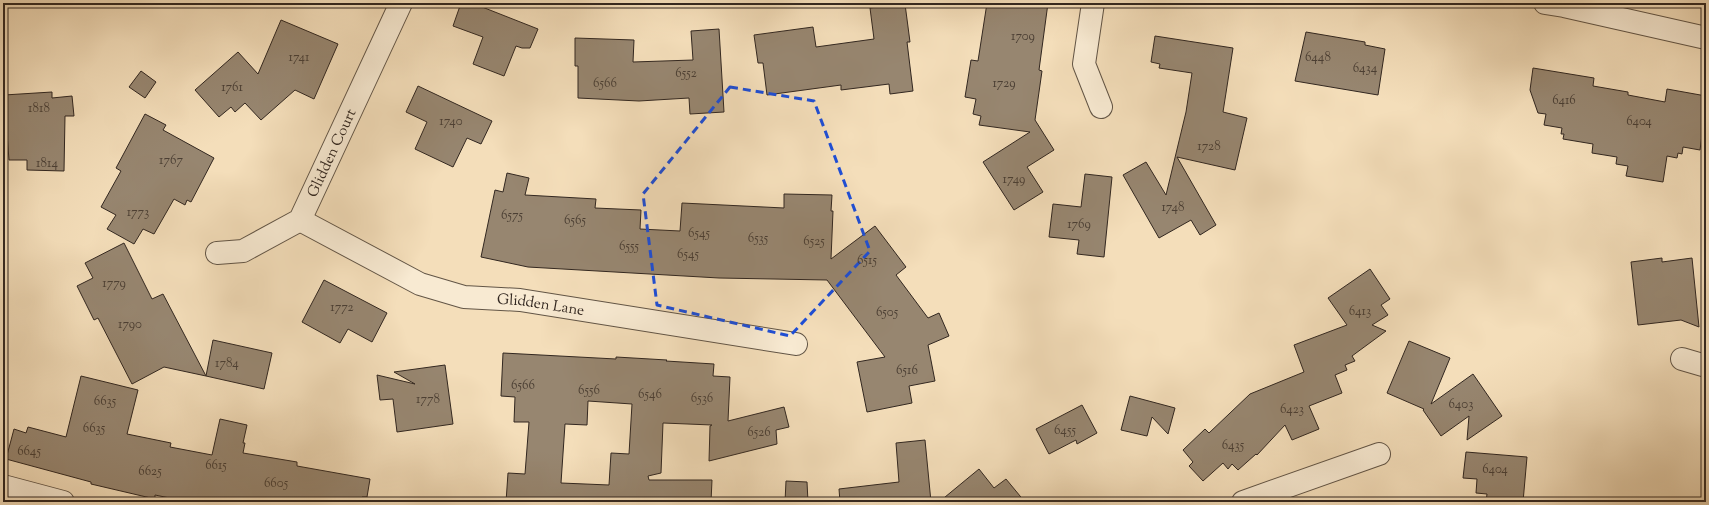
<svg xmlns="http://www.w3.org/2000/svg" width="1709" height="505" viewBox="0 0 1709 505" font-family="'Sorts Mill Goudy',serif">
  <rect width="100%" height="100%" fill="#f4deba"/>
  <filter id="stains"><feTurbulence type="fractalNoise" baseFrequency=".005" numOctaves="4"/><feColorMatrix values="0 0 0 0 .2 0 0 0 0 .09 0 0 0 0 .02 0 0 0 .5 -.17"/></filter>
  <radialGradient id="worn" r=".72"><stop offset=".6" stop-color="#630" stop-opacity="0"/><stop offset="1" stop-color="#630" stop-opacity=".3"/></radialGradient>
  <g fill="#978670" stroke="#322720" fill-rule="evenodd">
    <path d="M461 3H472L538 29 530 48H522L516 46 504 76 473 64 483 37 453 26Z"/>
    <path d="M987 3H1048L1039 70 1042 71 1035 120 1054 150 1027 167 1043 192 1014 210 983 162 1030 132 979 125 981 116 973 114 976 99 965 97 971 60 978 61Z"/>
    <path d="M900 4H905L910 42H907L913 91 890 94 889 84 841 90V85L767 95 763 63H758L754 35 813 27 816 47 874 39 870 8Z"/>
    <path d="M281 20 338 44 314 99 295 90 261 120 245 103 235 112 231 107 219 117 195 90 238 52 258 74Z"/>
    <path d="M719 29 724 112 690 114 689 98 639 101 578 98V66H575V38L634 40 633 62 693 60 691 31Z"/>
    <path d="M1306 32 1365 42V45L1385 49 1378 95 1295 81Z"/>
    <path d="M1155 36 1233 48 1223 112 1247 118 1235 170 1177 157 1216 225 1200 235 1191 220 1159 238 1123 175 1146 162 1166 195 1186 112 1192 73 1159 68 1160 64 1151 62Z"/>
    <path d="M1533 68 1594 78 1593 86 1628 92V95L1665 102 1667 89 1706 96V133L1702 135 1700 150 1683 147 1682 154 1678 153 1677 158 1667 156 1663 182 1626 176 1628 166 1616 164 1617 157 1592 153 1593 144 1563 139 1564 134H1561L1562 128 1544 125 1546 114 1538 113 1530 90Z"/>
    <path d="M141 71 156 82 145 98 129 87Z"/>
    <path d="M418 86 492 121 481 144 467 138 453 167 415 149 427 122 406 112Z"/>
    <path d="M52 92V98L72 96 74 116H65L64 171 27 170V160H9L4 95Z"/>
    <path d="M145 114 166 125 163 130 214 158 191 202 187 200 185 205 174 199 154 234 143 229 134 244 107 229 116 215 101 207 121 171 116 168Z"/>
    <path d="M507 173 529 178 525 195 596 199 595 208 641 210 640 229 680 231 682 203 784 208V194L832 195 831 211H833L831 259 875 226 906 267 896 275 928 318 939 313 949 336 928 345 935 381 909 386 912 403 867 412 857 362 885 357 827 280 719 278 528 267 481 257 495 190 503 192Z"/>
    <path d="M1085 174 1112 177 1104 257 1077 254 1079 240 1049 237 1053 204 1081 207Z"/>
    <path d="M124 243 152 299 163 294 206 376 164 367 132 384 98 318 94 320 77 286 93 278 85 263Z"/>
    <path d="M1662 258V262L1692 258 1699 327 1681 320 1638 325 1631 262Z"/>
    <path d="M1370 269 1390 299 1381 305 1388 315 1372 325 1386 331 1352 356 1355 361 1345 365 1347 370 1335 375 1342 393 1309 406 1319 429 1292 440 1285 425 1257 455 1256 454 1238 470 1232 464 1228 469 1223 463 1203 481 1189 466 1193 462 1183 450 1205 429 1209 433 1250 394 1304 372 1294 345 1347 325 1328 298Z"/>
    <path d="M324 280 387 313 372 342 348 329 340 343 302 322Z"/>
    <path d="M213 340 272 353 264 389 206 376Z"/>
    <path d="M1409 341 1450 358 1431 404 1473 374 1502 416 1467 440 1469 416 1441 436 1423 410 1424 409 1387 393Z"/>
    <path d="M503 353 616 359V357L667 360 666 361 714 364 713 376 730 377 728 421 784 407 789 427 776 430 777 444 709 461 710 426 712 425 663 423 661 473 648 476 649 480H712L711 502H506L508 473 525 474 529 422H514L515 397 501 396ZM588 401 632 404 629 454 611 453 609 485 561 483 565 424 587 425Z"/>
    <path d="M445 365 453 424 397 432 393 399 380 400 377 375 415 384 394 372Z"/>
    <path d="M81 376 138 390 127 434 171 443 170 447 212 455 220 419 247 425 243 443H245L243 453 297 462V466L370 479 367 497H362L361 502H189L155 495V499L91 484V482L6 459 14 429 26 433 28 427 66 437Z"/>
    <path d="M1130 396 1175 408 1168 434 1152 417 1147 436 1121 430Z"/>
    <path d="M1082 405 1097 433 1077 444 1076 440 1049 454 1036 429Z"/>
    <path d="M925 440 931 502H840L839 489 899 482 896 443Z"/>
    <path d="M1466 452 1527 457 1523 502H1486L1487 494 1476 493 1477 479 1463 478Z"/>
    <path d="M979 469 994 488 1006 479 1025 502H939Z"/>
    <path d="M786 481 807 482 808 502H785Z"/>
  </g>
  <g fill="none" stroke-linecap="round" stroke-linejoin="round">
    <g stroke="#625546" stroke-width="24">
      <g id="minor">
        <path d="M1093 3 1084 64 1101 107"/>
        <path d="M1545 3 1564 6 1706 38"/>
        <path id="s1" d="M300 220 420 284 464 297 520 300 796 344"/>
        <path id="s2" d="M217 253 243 251 300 220 401 3"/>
        <path d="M1682 359 1706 366"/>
        <path d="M3 486 63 502"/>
        <path d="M1243 502 1379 454"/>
      </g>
    </g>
    <use href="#minor" stroke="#f8ead2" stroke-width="22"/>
  </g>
  <path fill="none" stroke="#1d4ed8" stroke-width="3" stroke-dasharray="8 5" stroke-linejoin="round" d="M730 87 814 101 870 251 790 336 657 305 643 194Z"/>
  <g text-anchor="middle" stroke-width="3.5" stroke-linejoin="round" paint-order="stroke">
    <g font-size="13" fill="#4b3f34">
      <text x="1023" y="40">1709</text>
      <text x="299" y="61">1741</text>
      <text x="1318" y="61">6448</text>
      <text x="1365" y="72">6434</text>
      <text x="686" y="77">6552</text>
      <text x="605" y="87">6566</text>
      <text x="1004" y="87">1729</text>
      <text x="232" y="91">1761</text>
      <text x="1564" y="104">6416</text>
      <text x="39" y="112">1818</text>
      <text x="451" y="125">1740</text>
      <text x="1639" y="125">6404</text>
      <text x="1209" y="150">1728</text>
      <text x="171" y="164">1767</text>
      <text x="47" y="167">1814</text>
      <text x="1014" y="183">1749</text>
      <text x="1173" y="211">1748</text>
      <text x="138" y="216">1773</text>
      <text x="512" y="219">6575</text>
      <text x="575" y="224">6565</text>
      <text x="1079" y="228">1769</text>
      <text x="699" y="237">6545</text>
      <text x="758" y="242">6535</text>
      <text x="814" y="245">6525</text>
      <text x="629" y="250">6555</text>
      <text x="688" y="258">6545</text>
      <text x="867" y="264">6515</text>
      <text x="114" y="287">1779</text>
      <text x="342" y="311">1772</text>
      <text x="1360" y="315">6413</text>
      <text x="887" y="316">6505</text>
      <text x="130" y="328">1790</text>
      <text x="227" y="367">1784</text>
      <text x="907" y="374">6516</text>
      <text x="523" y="389">6566</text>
      <text x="589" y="394">6556</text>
      <text x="650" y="398">6546</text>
      <text x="702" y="402">6536</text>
      <text x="428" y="403">1778</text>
      <text x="105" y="405">6635</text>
      <text x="1461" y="408">6403</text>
      <text x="1292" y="413">6423</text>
      <text x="94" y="432">6635</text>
      <text x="1065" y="434">6455</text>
      <text x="759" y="436">6526</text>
      <text x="1233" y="449">6435</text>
      <text x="29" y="455">6645</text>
      <text x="216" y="469">6615</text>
      <text x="1495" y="473">6404</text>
      <text x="150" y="475">6625</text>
      <text x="276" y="487">6605</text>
    </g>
    <g font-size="15" fill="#322720" stroke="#f8ead2">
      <text dy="5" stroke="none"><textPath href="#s2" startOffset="165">Glidden Court</textPath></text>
      <text dy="5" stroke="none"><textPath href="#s1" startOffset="259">Glidden Lane</textPath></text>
    </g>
  </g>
  <rect width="1709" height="505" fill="none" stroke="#f4deba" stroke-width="16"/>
  <rect x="4" y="4" width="1701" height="497" fill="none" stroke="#322720" stroke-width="2"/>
  <rect x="8" y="8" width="1693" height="489" fill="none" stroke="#322720"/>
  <rect width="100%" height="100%" filter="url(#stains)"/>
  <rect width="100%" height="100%" fill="url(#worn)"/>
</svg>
